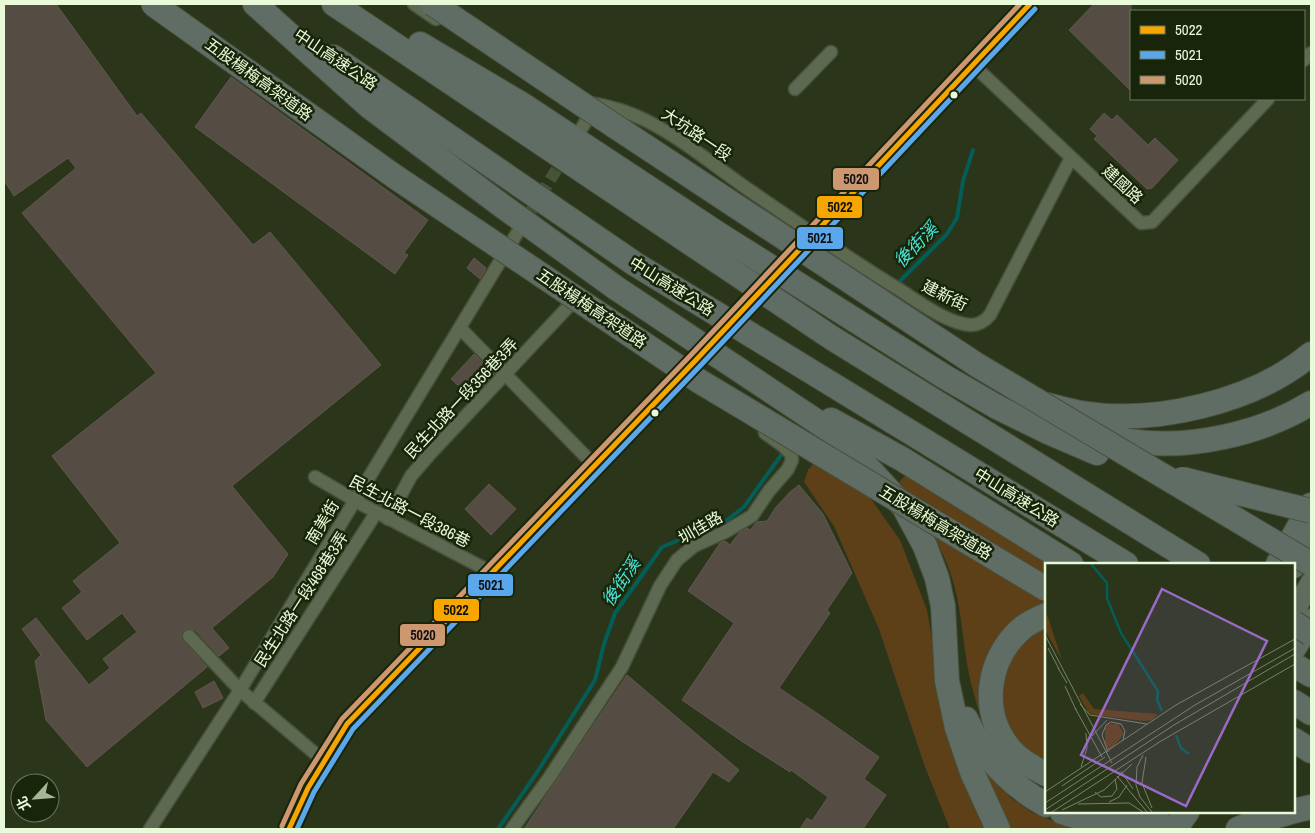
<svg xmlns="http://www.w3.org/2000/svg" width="1315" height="833" viewBox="0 0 1315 833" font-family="'Archivo Narrow','Noto Sans TC',sans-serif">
  <rect width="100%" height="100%" fill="#2a351a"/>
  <g fill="#5d4017">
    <path d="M814 463 866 492 900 540 927 610 946 720 992 829H950L925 767 879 629 834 526 804 482 808 470Z"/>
    <path d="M907 474 1055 564H1046V607L1025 617 986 716 981 719C977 704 972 689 969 674 962 641 962 605 950 572 939 540 919 510 899 482Z"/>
    <path d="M1046 624V764L1035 760 1010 734 999 701 1003 669 1019 642Z"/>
    <path d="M988 773 1011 798 1031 812 1072 829H1008L984 775Z"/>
  </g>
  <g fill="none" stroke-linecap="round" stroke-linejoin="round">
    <g stroke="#045d56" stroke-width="4">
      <path d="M886 295 947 234 957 218 963 181 973 150"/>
      <path d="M498 829 536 774 595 680 604 644 615 613 662 547 726 521 744 507 784 451"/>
    </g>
  </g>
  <g fill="#554c43" stroke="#61584f">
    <path d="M4 4H56L137 116 141 113 253 245 270 232 381 365 232 486 288 554 273 577 212 628 229 648 219 656 195 630 188 628 183 630 181 634 183 641 207 667 87 767 46 720 35 661 41 655 22 629 36 618 89 685 110 668 103 659 137 632 122 613 87 640 62 608 82 592 73 581 120 543 52 456 156 373 22 213 76 168 68 158 14 196 4 180Z"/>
    <path d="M1094 4H1131V91L1069 30Z"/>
    <path d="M231 77 428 220 404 253 408 255 395 274 195 127Z"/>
    <path d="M1104 113 1112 120 1117 115 1148 145 1155 138 1178 160 1152 188 1147 189 1094 139 1097 136 1090 129Z"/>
    <path d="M474 258 486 268 480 279 467 268Z"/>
    <path d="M474 354 494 374 472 398 451 379Z"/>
    <path d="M489 484 516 509 491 535 465 509Z"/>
    <path d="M799 485 823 514 852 573 827 610 830 613 779 688 824 718 879 757 864 779 886 795 863 829H800L807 818 812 821 828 797 791 770 790 772 743 742 682 700 734 623 688 591 720 543 725 541 730 545 739 533 747 528 750 530 757 522 767 521 776 507 790 492Z"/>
    <path d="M382 491 389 497 382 506 373 501Z"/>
    <path d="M627 675 739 770 729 782 713 772 673 829H524Z"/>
    <path d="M214 681 223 698 203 708 195 692Z"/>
  </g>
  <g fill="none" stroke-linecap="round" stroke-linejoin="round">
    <g stroke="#475336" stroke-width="12" stroke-dasharray="12 6" stroke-linecap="butt">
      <path d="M522 226 566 154"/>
      <path d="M703 351 763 287"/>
    </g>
    <g stroke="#47503b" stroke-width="15">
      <g id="street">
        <path d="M414 4 436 19"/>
        <path d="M1304 60 1311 53"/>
        <path d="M973 65 1141 223 1152 222 1268 99"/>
        <path d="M795 89 831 52"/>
        <path d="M590 103C610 106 629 112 647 121 681 138 711 163 742 185 794 221 846 257 900 290 919 302 948 324 971 325 979 325 985 321 990 315L1071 158"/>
        <path d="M580 131 594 108"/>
        <path d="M781 268 1030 4"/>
        <path d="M460 328 594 465"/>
        <path d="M315 477 363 505 491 572"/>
        <path d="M388 519 411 476 429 455 568 307"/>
        <path d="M189 636 240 690 324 761"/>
        <path d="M254 703 376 513"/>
        <path d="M150 829 240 690 519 230"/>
        <path d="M289 829C303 791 325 758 347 724L695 361"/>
        <path d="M512 829 549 778 622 667 660 586 677 560 694 546 725 532 752 516 769 491 788 469 792 460 791 454 782 445 765 433"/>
      </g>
    </g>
    <g stroke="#47503b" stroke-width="22">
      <g id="primary">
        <path d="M1294 568 1311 536"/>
        <path d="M1294 612 1311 582"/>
      </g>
    </g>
    <g stroke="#47503b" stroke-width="26">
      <g id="highway">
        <path d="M255 4 370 107 501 205 616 288 831 431 873 473 904 507 925 546 937 578 943 606 947 681 957 728 972 772 998 829"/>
        <path d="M334 4 832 338 1198 564"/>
        <path d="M420 44 523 105 720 235 945 377 997 407 1048 432 1097 453"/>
        <path d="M333 57 635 264 1126 564"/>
        <path d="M1048 405C1059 408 1070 411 1081 413 1155 425 1254 402 1311 354"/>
        <path d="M831 420 902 459 1071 564"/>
        <path d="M1096 433C1107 436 1118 439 1130 441 1188 450 1261 434 1311 403"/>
        <path d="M1278 564 1311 505"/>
        <path d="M1046 615C1037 619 1027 623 1020 630 987 660 980 712 1009 748 1018 759 1033 768 1046 774"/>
        <path d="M1294 648 1311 621"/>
        <path d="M1294 665 1311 675"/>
        <path d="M1294 702 1311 713"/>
        <path d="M966 719C983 756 1010 785 1046 805"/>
        <path d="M1294 740 1311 751"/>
        <path d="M1294 811 1311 807"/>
        <path d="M1062 812C1094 824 1126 824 1160 823"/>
        <path d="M1175 829 1187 812"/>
        <path d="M1238 829 1253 823 1291 812"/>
      </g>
    </g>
    <use href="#street" stroke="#5e6951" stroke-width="12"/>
    <use href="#primary" stroke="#606c5d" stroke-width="20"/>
    <use href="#highway" stroke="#606d65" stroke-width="24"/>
    <g stroke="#47503b" stroke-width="26" stroke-linecap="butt">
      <g id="highway-bridge">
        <path d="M153 4 394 176 699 381 1046 589"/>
        <path d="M433 4 613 125 977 365 1311 564"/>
        <path d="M1182 479 1311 511"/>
        <path d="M1294 623 1311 634"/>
      </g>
    </g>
    <use href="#highway-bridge" stroke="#606d65" stroke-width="24"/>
    <g stroke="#19250a" stroke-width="9">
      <path id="bus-1" d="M289 829 308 788 347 724 695 361 1030 4"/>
    </g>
    <g stroke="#19250a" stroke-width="9">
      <path id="bus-2" d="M297 829 314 792 353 729 700 366 1035 9"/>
    </g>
    <g stroke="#19250a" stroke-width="9">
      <path id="bus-3" d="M282 826 301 784 342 719 690 356 1020 4"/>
    </g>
    <use href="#bus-1" stroke="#f7a600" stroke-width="5"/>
    <use href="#bus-2" stroke="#5aa8eb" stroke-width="5"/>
    <use href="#bus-3" stroke="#cd976f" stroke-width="5"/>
  </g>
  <g fill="#e9fad8" stroke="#19250a" stroke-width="2">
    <circle cx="954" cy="95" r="4.5"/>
    <circle cx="655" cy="413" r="4.5"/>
  </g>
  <g text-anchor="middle" stroke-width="5" stroke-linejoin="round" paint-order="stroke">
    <g font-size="16" fill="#e9fad8" stroke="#19250a">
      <text transform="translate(336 59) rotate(34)" y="6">中山高速公路</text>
      <text transform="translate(259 79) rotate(36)" y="6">五股楊梅高架道路</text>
      <text transform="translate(697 134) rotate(34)" y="6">大坑路一段</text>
      <text transform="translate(1123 184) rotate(43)" y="6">建國路</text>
      <text transform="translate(672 286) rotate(32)" y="6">中山高速公路</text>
      <text transform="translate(945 295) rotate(26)" y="6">建新街</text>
      <text transform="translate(592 308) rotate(34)" y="6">五股楊梅高架道路</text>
      <text transform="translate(461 398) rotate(-47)" y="6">民生北路一段356巷3弄</text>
      <text transform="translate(1017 497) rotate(32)" y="6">中山高速公路</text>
      <text transform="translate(410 511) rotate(28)" y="6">民生北路一段386巷</text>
      <text transform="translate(322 522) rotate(-59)" y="6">南美街</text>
      <text transform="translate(936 522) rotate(31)" y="6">五股楊梅高架道路</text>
      <text transform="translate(700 527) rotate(-30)" y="6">圳佳路</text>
      <text transform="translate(301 599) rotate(-57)" y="6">民生北路一段468巷3弄</text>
    </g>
    <g font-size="18" font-style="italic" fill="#49e3d9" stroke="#19250a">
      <text transform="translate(916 245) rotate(-46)" y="6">後街溪</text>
      <text transform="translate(621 582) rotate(-56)" y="6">後街溪</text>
    </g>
  </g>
  <g transform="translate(1045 563)">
    <rect width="250" height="250" fill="#2a351a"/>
    <path d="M2 51 14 88 17 97 0 67ZM38 130 49 146 113 151 107 157 99 158 50 152 44 150 34 133ZM63 161H73L79 171 64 189 60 180V165Z" fill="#5d4017"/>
    <path fill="none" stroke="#045d56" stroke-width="2.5" d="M46 1 62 20V35L76 70 113 128 112 137 117 148M131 172 136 185 144 191"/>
    <path fill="none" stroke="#768466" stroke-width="1" d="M0 72 67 200M3 85 14 106M13 105 22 120M20 123 31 147M35 141 45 152 102 161M30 145 57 194M47 173 62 157M63 189 57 172 61 162 66 159 76 161 80 168 78 177M98 192 92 204 91 222 95 234 107 249M101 194 97 220 107 245M36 204 42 185 41 170M76 208 88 226M72 213 102 249M17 223 60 194M0 229 131 142 250 76M50 229 56 234 67 233 72 226 70 216M64 239 74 234 82 222M0 240 150 142 250 85M33 241 84 240 98 249M0 247 129 162 250 91M17 247 59 227 87 201M7 249 116 178 250 101"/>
    <path fill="#9c6ac6" fill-opacity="0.15" stroke="#9c6ac6" stroke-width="2.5" d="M117 26 222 78 141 243 36 192Z"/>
    <rect width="250" height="250" fill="none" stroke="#e9fad8" stroke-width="2.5"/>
  </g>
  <g stroke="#19250a" stroke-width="2">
    <rect x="832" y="167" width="48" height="24" rx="5" fill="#cd976f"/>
    <rect x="816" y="195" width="47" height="24" rx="5" fill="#f7a600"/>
    <rect x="796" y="226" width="48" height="24" rx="5" fill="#5aa8eb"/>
    <rect x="467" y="573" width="47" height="24" rx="5" fill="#5aa8eb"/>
    <rect x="433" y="598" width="47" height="24" rx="5" fill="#f7a600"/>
    <rect x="399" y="623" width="47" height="24" rx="5" fill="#cd976f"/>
  </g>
  <g font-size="14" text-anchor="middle" font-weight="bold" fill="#111">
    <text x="856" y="184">5020</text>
    <text x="840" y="212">5022</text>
    <text x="820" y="243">5021</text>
    <text x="491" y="590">5021</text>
    <text x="456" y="615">5022</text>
    <text x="423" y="640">5020</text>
  </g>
  <rect width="1315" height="833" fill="none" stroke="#e9fad8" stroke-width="10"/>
  <rect x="1130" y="10" width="175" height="90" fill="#19250a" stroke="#6c7a5c"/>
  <rect x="1140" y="26" width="25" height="8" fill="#f7a600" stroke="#6c7a5c"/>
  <text x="1175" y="35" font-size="15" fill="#e9fad8">5022</text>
  <rect x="1140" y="51" width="25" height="8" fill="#5aa8eb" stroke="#6c7a5c"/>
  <text x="1175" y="60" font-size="15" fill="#e9fad8">5021</text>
  <rect x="1140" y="76" width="25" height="8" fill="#cd976f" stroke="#6c7a5c"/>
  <text x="1175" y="85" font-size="15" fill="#e9fad8">5020</text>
  <g transform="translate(35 798) rotate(244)"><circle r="24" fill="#19250a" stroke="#6c7a5c"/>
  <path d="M0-4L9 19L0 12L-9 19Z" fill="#a6b596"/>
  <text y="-8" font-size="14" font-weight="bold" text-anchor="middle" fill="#e9fad8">北</text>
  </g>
</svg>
